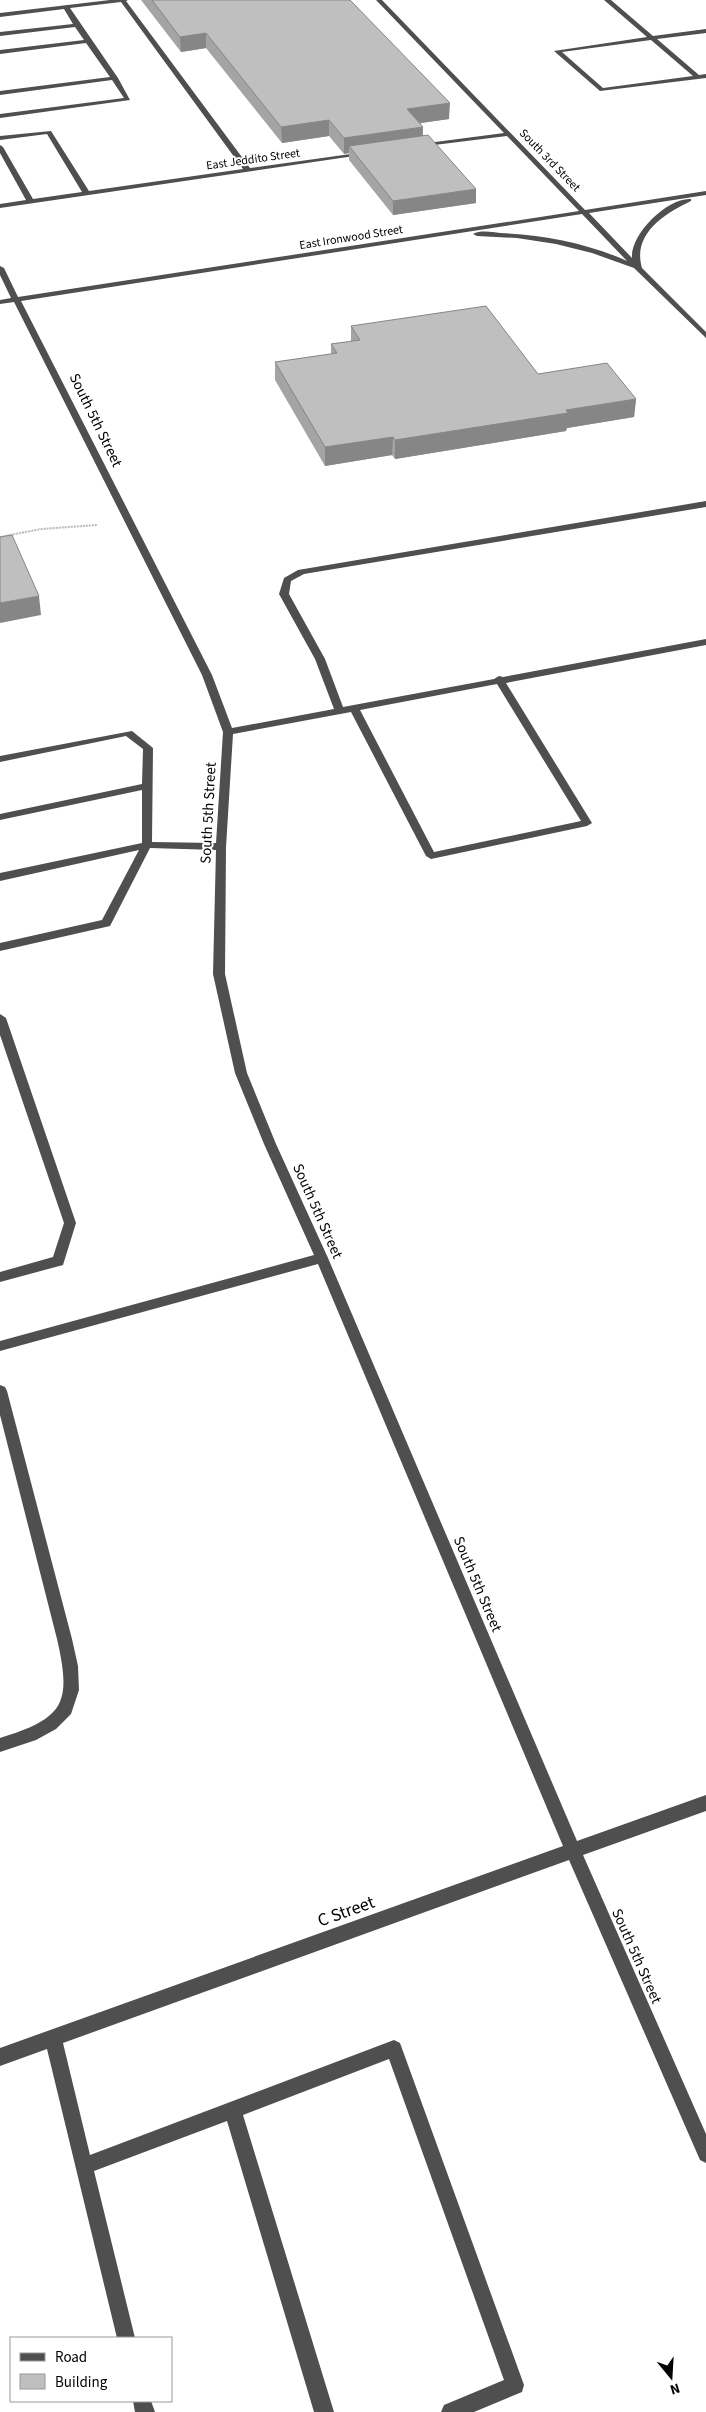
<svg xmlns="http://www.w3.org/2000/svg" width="706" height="2412" viewBox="0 0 706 2412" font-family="'Source Sans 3',sans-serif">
  <rect width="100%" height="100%" fill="#fff"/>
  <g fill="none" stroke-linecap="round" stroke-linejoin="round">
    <path stroke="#717171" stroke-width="2" stroke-dasharray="0.5 1" stroke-linecap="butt" d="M0 537 41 529 97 525"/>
    <g fill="#4f4f4f" fill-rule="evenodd">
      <path d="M110 0H128L126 1 250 168 365 152 368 154 0 208V204L26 200 0 153V145L3 147 33 199 82 192 47 134 0 140V136L51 131 89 191 243 169 121 2 70 8 118 78 130 100 0 118V114L124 98 112 80 0 95V91L110 77 86 43 0 54V50L84 40 75 27 0 36V32L73 24 64 9 0 17V13Z"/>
      <path d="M376 0H382L585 210 706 191V195L589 213 632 258C630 234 668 197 691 199V201C664 214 632 234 642 268L706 332V338L634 268 592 253 556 244 517 238 477 236 473 234C480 230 492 232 500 233 544 235 587 243 627 261L582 214 21 301 212 675 232 728 334 709 315 659 279 594 284 578 298 570 706 501V507L304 574 291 581 289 594 325 659 343 707 494 679 499 676 503 677 706 639V645L506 683 592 823 587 826 431 859 426 856 351 712 233 734 226 847 225 974 247 1073 276 1144 328 1258 577 1841 706 1795V1811L583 1855 706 2134V2163L700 2160 569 1860 63 2043 90 2155 394 2040 400 2043 524 2385 522 2392 474 2412H441L444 2405 504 2380 389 2059 243 2115 334 2412H314L227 2121 94 2171 135 2338H117L47 2049 0 2066V2048L563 1846 318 1264 0 1351V1341L314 1255 264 1144 235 1073 213 974 216 850 150 848 110 926 0 951V943L102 920 139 850 0 881V873L142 843V790L0 820V814L142 784 143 749 126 736 0 762V756L132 731 153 748 152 842 216 843 223 732 202 675 14 302 0 304V300L11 298 0 275V266L4 268 18 297 579 211 507 136 418 147 417 146 420 144 504 133ZM497 684 581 821 434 852 360 710Z"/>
      <path d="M604 0H611L653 36 706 29V33L657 39 699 75 706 74V78L600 91 554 51 647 37ZM651 40 693 76 603 88 562 52Z"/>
      <path d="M0 1014 6 1018 76 1223 63 1265 0 1282V1272L53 1257 64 1223 0 1035Z"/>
      <path d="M0 1385 5 1387 7 1391 72 1639 78 1666 79 1690 71 1714 56 1729 36 1740 0 1752V1738C64 1718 72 1704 57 1639L0 1415Z"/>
      <path d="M133 2401H151L155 2412H135Z"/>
    </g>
  </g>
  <g fill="#a4a4a4">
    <path d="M141 0H350L449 119 420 123 423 127V136L476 189V203L393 215 349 160V153L344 154 329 136 282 143 206 48 181 52Z"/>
    <path d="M351 326 636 399 634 417 567 428 566 431 395 459 392 455 325 466 275 380V362L331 354V344L351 342Z"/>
  </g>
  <g fill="#868686">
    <path d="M206 33V48L181 52 180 37Z"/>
    <path d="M450 103 449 119 407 125V109Z"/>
    <path d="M329 120V136L282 143 281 127Z"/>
    <path d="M423 127 422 143 349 146V153L344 154V138Z"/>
    <path d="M476 189V203L393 215V201Z"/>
    <path d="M636 399 634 417 567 428 566 431 395 459V440L566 410Z"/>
    <path d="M393 437 392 455 325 466V447Z"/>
    <path d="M39 596 41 615 0 623V603Z"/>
  </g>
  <g fill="#bfbfbf" stroke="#868686">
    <path d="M152 0H350L450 103 407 109 423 127 344 138 329 120 281 127 206 33 180 37Z"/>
    <path d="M428 135 476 189 393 201 349 146Z"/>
    <path d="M486 306 538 374 607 363 636 399 566 410 568 413 395 440 393 437 325 447 275 362 337 353 331 344 360 340 351 326Z"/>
    <path d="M12 535 39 596 0 603V537Z"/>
  </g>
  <g text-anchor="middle" stroke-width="4" stroke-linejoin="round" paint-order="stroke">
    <g font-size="12" fill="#000" stroke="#fff">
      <text transform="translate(253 159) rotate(-8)" y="4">East Jeddito Street</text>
      <text transform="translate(550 160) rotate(46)" y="4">South 3rd Street</text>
      <text transform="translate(351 237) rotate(-9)" y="4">East Ironwood Street</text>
    </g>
    <g font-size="15" fill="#000" stroke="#fff">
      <text transform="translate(96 420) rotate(64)" y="5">South 5th Street</text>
      <text transform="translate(208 813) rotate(-87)" y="5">South 5th Street</text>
      <text transform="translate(318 1211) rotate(66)" y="5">South 5th Street</text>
      <text transform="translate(478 1584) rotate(67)" y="5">South 5th Street</text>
      <text transform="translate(637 1956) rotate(66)" y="5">South 5th Street</text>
    </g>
    <g font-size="18" fill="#000" stroke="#fff">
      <text transform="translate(346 1911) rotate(-20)" y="6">C Street</text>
    </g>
  </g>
  <rect x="10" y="2337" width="162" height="65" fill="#ffffff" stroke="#999999"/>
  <rect x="20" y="2353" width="25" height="8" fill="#4f4f4f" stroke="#999999"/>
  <text x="55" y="2362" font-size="15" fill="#000000">Road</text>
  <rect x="20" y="2374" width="25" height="15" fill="#bfbfbf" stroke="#999999"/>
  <text x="55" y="2387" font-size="15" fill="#000000">Building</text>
  <g transform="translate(671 2377) rotate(162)" stroke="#ffffff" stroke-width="4" paint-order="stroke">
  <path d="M0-4L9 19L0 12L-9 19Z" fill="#000000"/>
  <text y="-8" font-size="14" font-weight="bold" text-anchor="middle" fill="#000000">N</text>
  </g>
</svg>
